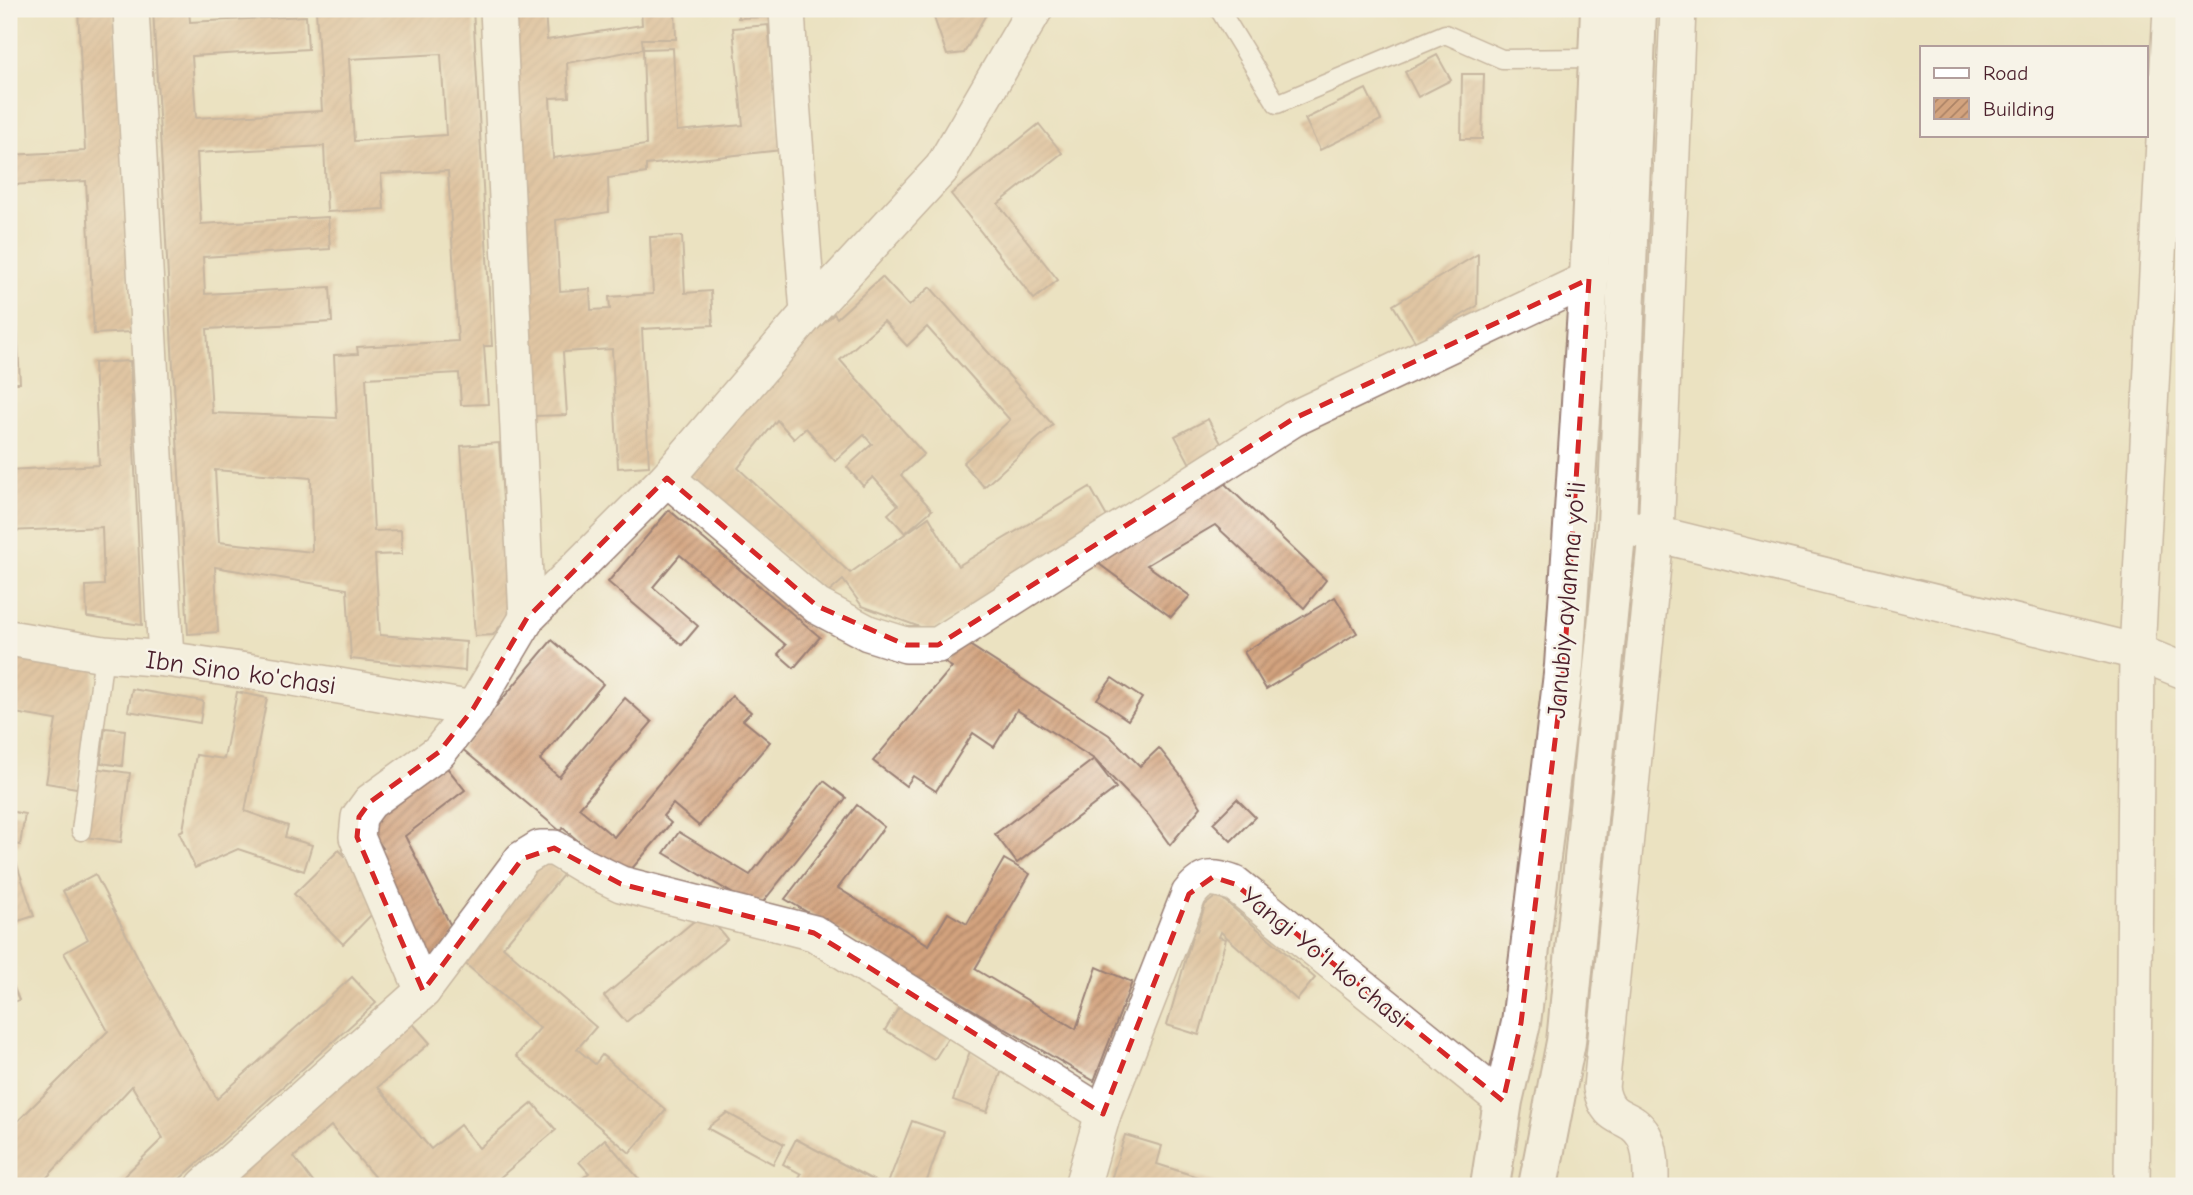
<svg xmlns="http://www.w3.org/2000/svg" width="2193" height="1195" viewBox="0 0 2193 1195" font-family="'Comic Neue',sans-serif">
  <defs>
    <pattern id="building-hatch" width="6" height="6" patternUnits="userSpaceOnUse" patternTransform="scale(1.75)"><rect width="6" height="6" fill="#d3a37e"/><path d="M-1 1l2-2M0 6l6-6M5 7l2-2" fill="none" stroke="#ad8467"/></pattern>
  </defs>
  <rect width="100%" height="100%" fill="#f7f3e8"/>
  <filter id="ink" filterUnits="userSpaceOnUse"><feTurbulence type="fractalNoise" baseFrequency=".0143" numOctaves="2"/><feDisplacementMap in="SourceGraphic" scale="14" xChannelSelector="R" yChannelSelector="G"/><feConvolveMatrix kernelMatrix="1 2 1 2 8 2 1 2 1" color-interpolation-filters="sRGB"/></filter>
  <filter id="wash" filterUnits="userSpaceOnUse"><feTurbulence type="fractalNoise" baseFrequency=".00686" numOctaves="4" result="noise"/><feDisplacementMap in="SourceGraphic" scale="28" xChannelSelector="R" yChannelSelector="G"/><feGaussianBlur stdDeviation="1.57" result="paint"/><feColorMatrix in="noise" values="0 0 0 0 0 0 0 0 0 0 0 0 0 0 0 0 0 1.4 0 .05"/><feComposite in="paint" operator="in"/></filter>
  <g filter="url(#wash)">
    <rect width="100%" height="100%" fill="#ebe2c1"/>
    <g id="blocks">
      <g fill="url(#building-hatch)" fill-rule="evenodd">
        <path d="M78 9H114L131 332 94 334 86 181 9 185V155L85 151Z"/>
        <path d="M153 9H189L190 22 306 16 308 49 192 56 196 118 322 111 316 10 473 9 492 346H484L488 404 461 405 459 373 366 378 374 531 401 530 402 554 375 555 380 635 466 642 465 671 351 659 347 589 215 567 218 632 188 634ZM441 54 446 135 354 141 349 59ZM324 146 327 212 384 209 381 174 448 171 458 341 357 347 358 354 334 355 337 418 212 413 207 329 332 322 330 287 205 294 203 257 330 249 328 217 201 224 197 153ZM215 470 311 478 312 552 219 542Z"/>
        <path d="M509 9H545L547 40 642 25 641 9H675L676 39H642L643 49 567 63 569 97 550 98 553 158 646 145 643 49 673 48 677 131 743 125 733 28 768 25 781 150 646 165V173L608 178 609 212 556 220 560 291 590 289 591 310 610 309 609 297 653 294 650 237 682 236 685 293 711 291 713 325 642 329 649 466 618 468 612 349 563 352 567 415 531 416Z"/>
        <path d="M738 9H771V17L738 18Z"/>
        <path d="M931 9H989L964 53 947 55Z"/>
        <path d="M1437 55 1451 80 1418 97 1405 72Z"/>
        <path d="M1462 74H1484L1482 139H1461Z"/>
        <path d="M1366 89 1381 120 1320 150 1305 119Z"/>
        <path d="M1039 124 1062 153 998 204 1058 280 1034 299 951 194Z"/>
        <path d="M1478 254 1477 306 1416 343 1393 305Z"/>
        <path d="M882 277 909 306 930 287 1053 425 984 487 963 463 1010 420 927 327 907 346 884 321 840 360 924 454 901 475 932 510 905 533 888 514 898 505 873 477 863 486 847 467 872 444 864 435 835 461 806 428 794 439 777 420 738 468 850 573 929 517 958 566 1090 487 1111 524 931 631 862 606 843 580 827 594 687 472 791 353 834 314 837 318Z"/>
        <path d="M15 289 20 383H9V290Z"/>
        <path d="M130 361 136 491 142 625 87 617 86 586 104 585 102 527 9 531V470L99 465 94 363Z"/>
        <path d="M1208 419 1224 449 1191 466 1175 436Z"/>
        <path d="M499 443 511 613 493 635 475 636 461 446Z"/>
        <path d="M1223 482 1326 580 1304 608 1215 525 1147 565 1190 596 1171 617 1091 558Z"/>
        <path d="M669 510 820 637 794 668 778 654 786 645 680 555 653 587 698 626 682 645 608 582Z"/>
        <path d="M1335 597 1357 633 1266 689 1244 652Z"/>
        <path d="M960 639 1109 735 1140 766 1159 748 1181 776 1201 807 1170 845 1149 816 1094 759 1116 788 1017 863 995 834 1094 759 1017 710 994 747 973 733 936 791 913 776 906 786 873 761 952 667 945 663Z"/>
        <path d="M552 640 603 684 540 760 559 777 625 698 652 722 579 808 614 837 732 696 751 712 743 720 770 742 699 826 673 804 663 816 671 823 623 879 563 828 560 831 461 748Z"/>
        <path d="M9 651 97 664 77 788 46 783 56 720 9 712Z"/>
        <path d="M1112 678 1142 698 1128 720 1097 699Z"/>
        <path d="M132 689 203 701 200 723 128 711Z"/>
        <path d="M237 692 267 698 245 811 288 826 285 837 312 845 304 871 238 849 195 868 179 832 183 830 196 755 224 759Z"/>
        <path d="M105 728 125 730 122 766 101 763Z"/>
        <path d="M440 759 465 790 405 836 456 936 429 964 372 853 383 848 363 821Z"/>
        <path d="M94 768 130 773 121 842 85 837Z"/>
        <path d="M824 781 846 798 763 902 742 899 664 853 679 832 750 875Z"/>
        <path d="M1237 799 1255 817 1231 841 1213 823Z"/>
        <path d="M857 805 884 827 838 888 929 945 948 913 967 924 1004 859 1030 874 975 969 1076 1029 1097 967 1132 982 1094 1081 785 899Z"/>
        <path d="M9 811 25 814 20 845 9 843Z"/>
        <path d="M339 850 359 870 375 911 343 944 294 894Z"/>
        <path d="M538 854 563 875 503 947 596 1027 577 1049 595 1064 602 1055 666 1110 630 1153 516 1056 540 1028 454 954Z"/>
        <path d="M15 859 34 916 9 924V861Z"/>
        <path d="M95 874 144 969 217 1099 352 977 376 1003 172 1186H114L163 1138 132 1086 39 1186H9V1130L108 1031 64 953 88 939 63 891Z"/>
        <path d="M1218 895 1315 978 1297 1000 1221 932 1219 937 1226 939 1199 1035 1167 1025 1194 930 1197 931 1205 905Z"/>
        <path d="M705 912 727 939 626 1022 604 996Z"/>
        <path d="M9 976 19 1000 9 1004Z"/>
        <path d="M902 1002 952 1032 934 1060 885 1030Z"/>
        <path d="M407 1017 430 1043 378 1087 431 1149 460 1125 479 1148 533 1103 556 1130 490 1186H382L331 1126 294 1157 316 1186H222Z"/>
        <path d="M970 1051 1002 1070 987 1112 953 1100Z"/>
        <path d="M727 1113 784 1144 773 1164 707 1128Z"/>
        <path d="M912 1121 944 1132 925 1186H887Z"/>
        <path d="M1125 1135 1162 1146 1157 1164 1226 1186H1109Z"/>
        <path d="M605 1139 639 1179 631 1186H573L589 1173 579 1162Z"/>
        <path d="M796 1139 884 1186H796L801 1174 783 1164Z"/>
      </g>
    </g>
  </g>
  <g filter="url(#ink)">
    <use href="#blocks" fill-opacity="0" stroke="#9a8076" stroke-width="2"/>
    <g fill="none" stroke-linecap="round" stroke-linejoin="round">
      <g stroke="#9a8076" stroke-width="21">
        <g id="lane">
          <path d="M1219 9 1277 104 1445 34 1502 59 1598 58"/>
          <path d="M81 831 104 654"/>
        </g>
      </g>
      <g stroke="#9a8076" stroke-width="38">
        <g id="street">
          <path d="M131 9 166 659"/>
          <path d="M498 9 527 618"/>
          <path d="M808 313 942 168 1035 9"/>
          <path d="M667 478 808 313 792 101 787 9"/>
          <path d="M1636 529 2137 652 2184 671"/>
          <path d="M9 638 104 654 166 659 287 677 473 709"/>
          <path d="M423 991 357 837 359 817 370 802 439 752 473 709 527 618 667 478 817 606 868 633 906 645H938L1293 419 1589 279"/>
          <path d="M204 1186 423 991 522 859 540 848H554L584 866 621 884 814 933 1103 1114"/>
          <path d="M1082 1186 1103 1114 1189 894C1205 874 1213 877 1235 884L1503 1101"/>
          <path d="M1651 1186C1651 1171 1652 1150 1644 1136 1629 1111 1608 1125 1601 1088L1656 535 1678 9"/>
          <path d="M2132 1186 2137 652 2171 9"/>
        </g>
      </g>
      <g stroke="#9a8076" stroke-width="42">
        <g id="highway">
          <path d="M1490 1186 1503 1101 1521 1023 1564 666 1589 279 1600 9"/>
          <path d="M1538 1186 1566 1042 1617 525 1637 9"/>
        </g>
      </g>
      <use href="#lane" stroke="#fff" stroke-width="18"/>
      <use href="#street" stroke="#fff" stroke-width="35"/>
      <use href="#highway" stroke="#fff" stroke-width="38"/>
    </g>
  </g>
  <path d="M0 0H2193V1195H0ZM1589 279 1564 666 1521 1023 1503 1101 1235 884 1213 877 1189 894 1103 1114 814 933 621 884 554 848 522 859 423 991 357 837 359 817 370 802 439 752 473 709 527 618 667 478 817 606 906 645H938L1293 419Z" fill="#ebe2c1" fill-opacity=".55" fill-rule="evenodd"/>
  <path fill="none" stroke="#d62828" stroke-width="5" stroke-dasharray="14 9" stroke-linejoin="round" d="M1589 279 1564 666 1521 1023 1503 1101 1235 884 1213 877 1189 894 1103 1114 814 933 621 884 554 848 522 859 423 991 357 837 359 817 370 802 439 752 473 709 527 618 667 478 817 606 906 645H938L1293 419Z"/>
  <g text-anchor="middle" stroke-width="5" stroke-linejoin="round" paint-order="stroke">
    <g font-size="26" fill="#4a1f2b" stroke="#f7f3e8">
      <text transform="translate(1566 600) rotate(-85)" y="9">Janubiy aylanma yoʻli</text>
      <text transform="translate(241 672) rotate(8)" y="9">Ibn Sino ko'chasi</text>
      <text transform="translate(1325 957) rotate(39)" y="9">Yangi Yoʻl koʻchasi</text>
    </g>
  </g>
  <rect width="2193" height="1195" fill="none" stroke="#f7f3e8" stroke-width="35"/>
  <rect x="1920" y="46" width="228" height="91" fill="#f7f3e8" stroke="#b29e9c" stroke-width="2"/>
  <rect x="1934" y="68" width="35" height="10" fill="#ffffff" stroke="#b29e9c" stroke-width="2"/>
  <text x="1983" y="80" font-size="21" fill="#4a1f2b">Road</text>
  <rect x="1934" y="98" width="35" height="21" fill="url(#building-hatch)" stroke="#b29e9c" stroke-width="2"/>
  <text x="1983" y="116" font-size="21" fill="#4a1f2b">Building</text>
</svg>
